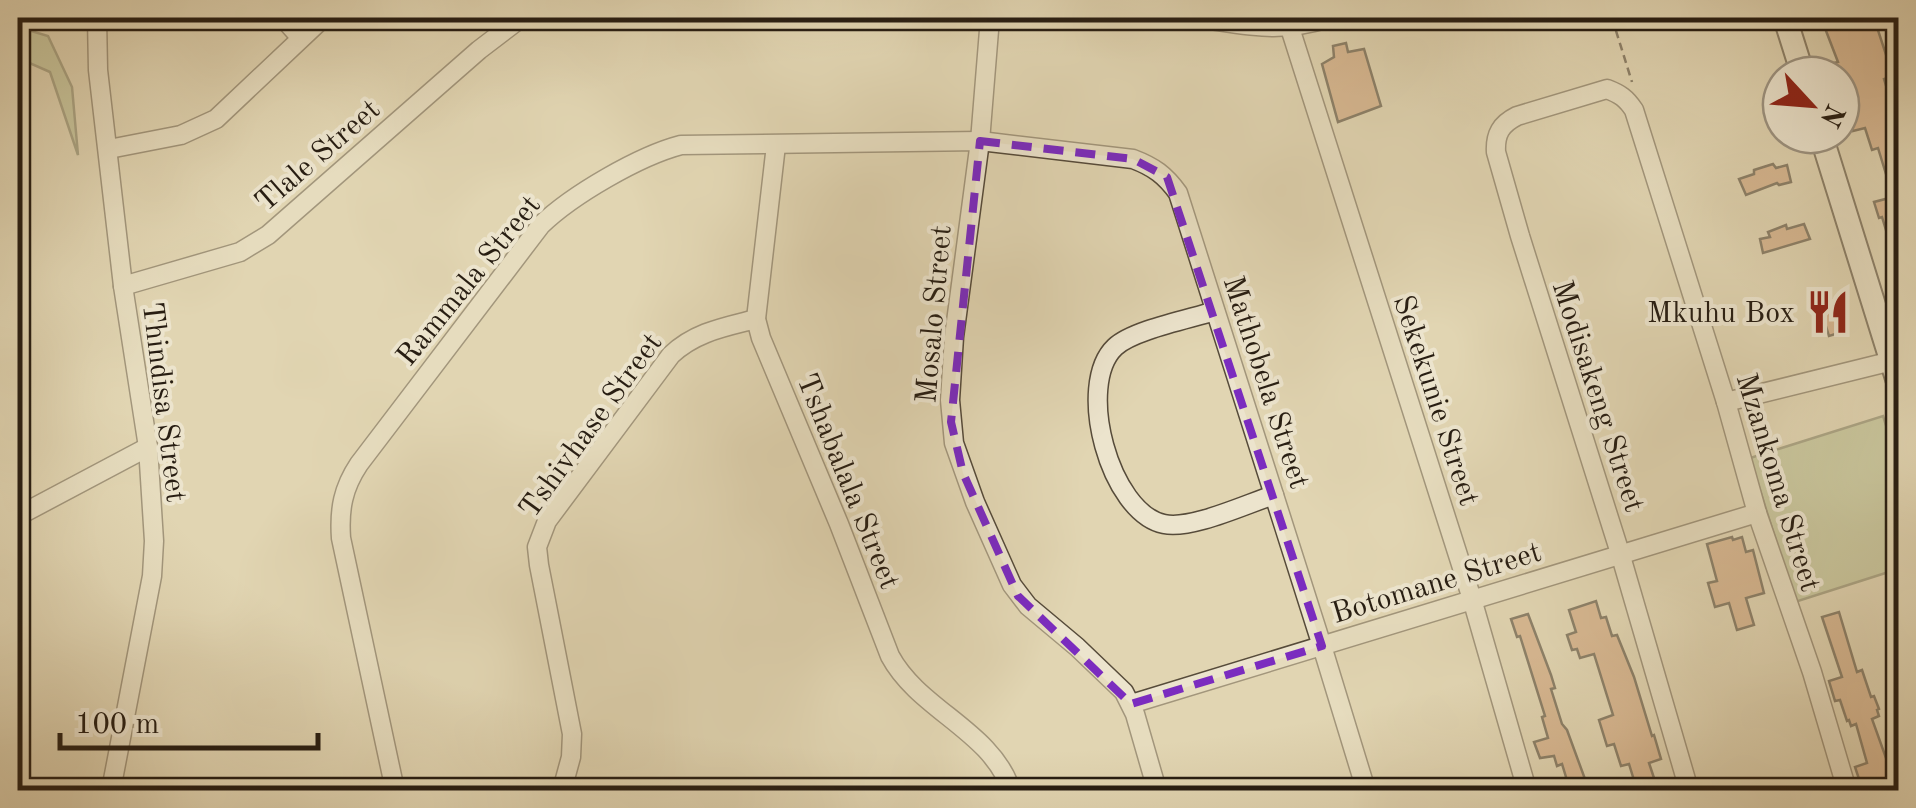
<svg xmlns="http://www.w3.org/2000/svg" width="1916" height="808" viewBox="0 0 1916 808" font-family="'Old Standard TT',serif">
  <rect width="100%" height="100%" fill="#e1d5b2"/>
  <filter id="stains"><feTurbulence type="fractalNoise" baseFrequency=".002" numOctaves="4"/><feColorMatrix values="0 0 0 0 .2 0 0 0 0 .09 0 0 0 0 .02 0 0 0 .5 -.17"/></filter>
  <radialGradient id="worn" r=".72"><stop offset=".6" stop-color="#630" stop-opacity="0"/><stop offset="1" stop-color="#630" stop-opacity=".3"/></radialGradient>
  <g fill="#b1bd8d" stroke="#6c6d50" stroke-width="2.5">
    <path d="M18 27 48 36 72 87 78 155 50 72 18 58Z"/>
    <path d="M1883 416 1898 464V569L1795 602 1750 458Z"/>
  </g>
  <g fill="#cd986e" stroke="#271d12" stroke-width="2.5">
    <path d="M1839 18H1874L1893 76 1884 79 1895 115 1887 118 1896 147 1898 146V259L1895 260 1882 217 1879 218 1874 202 1893 197 1878 148 1872 150 1865 128 1853 131 1841 88V75H1837L1834 63 1838 62 1823 23Z"/>
    <path d="M1346 43 1348 52 1364 49 1381 106 1338 122 1322 64 1334 57 1333 46Z"/>
    <path d="M1773 164 1776 168 1787 165 1791 182 1779 185 1777 183 1746 195 1739 179 1754 174V170Z"/>
    <path d="M1804 224 1810 239 1763 253 1760 239 1770 237 1768 232 1786 225 1787 229Z"/>
    <path d="M1828 290 1842 332 1829 336 1816 294Z"/>
    <path d="M1732 537 1733 540 1742 537 1746 552 1753 550 1764 593 1746 598 1754 625 1737 630 1729 603 1715 607 1708 583 1717 581 1707 544Z"/>
    <path d="M1596 601 1601 618 1606 617 1612 636 1617 635 1634 677 1652 736 1654 735 1661 759 1649 763 1658 790H1637L1629 764 1621 766 1614 744 1607 746 1599 720 1613 715 1594 654 1580 658 1577 649 1572 650 1567 635 1576 632 1569 610Z"/>
    <path d="M1839 612 1857 672 1862 670 1871 697 1874 696 1879 709 1877 710 1879 716 1872 719 1891 772 1888 773 1892 782 1874 788 1872 782 1861 785 1855 767 1867 763 1856 724 1851 726 1849 720 1847 721 1840 700 1835 701 1829 681 1842 677 1822 617Z"/>
    <path d="M1528 614 1551 675 1555 688 1551 689 1562 724 1567 730 1589 790H1570L1562 764 1557 766 1554 756 1540 758 1534 742 1548 738 1542 717 1545 716 1520 636 1517 637 1511 619Z"/>
  </g>
  <g fill="none" stroke-linecap="round" stroke-linejoin="round">
    <g stroke="#564b3a" stroke-width="21">
      <g id="street">
        <path d="M97 18 98 70 123 286 148 447 154 541 152 576 111 790"/>
        <path d="M283 18 300 37"/>
        <path d="M990 18 980 141 954 337 950 400 954 443 975 502 1012 585 1028 606 1077 647 1124 692 1135 714 1157 790"/>
        <path d="M1197 18C1248 25 1278 34 1329 18"/>
        <path d="M1290 28 1472 599 1527 790"/>
        <path d="M776 145 756 319 761 338 839 524 890 656C919 710 992 731 1011 790"/>
        <path d="M109 149 181 135 216 119 323 18"/>
        <path d="M123 286 240 252 268 235 479 50 521 18"/>
        <path d="M1215 311C1190 319 1133 330 1115 347 1075 385 1110 513 1164 524 1191 530 1246 504 1274 495"/>
        <path d="M1726 402 1892 361"/>
        <path d="M18 516 148 447"/>
        <path d="M1131 704 1757 513"/>
        <path d="M395 790 341 538C339 509 343 488 359 464L541 225C572 195 639 156 681 145L980 141 1133 159C1154 167 1165 175 1178 193L1322 646 1366 790"/>
        <path d="M562 790 571 757 572 734 539 565 537 547 547 521 671 355C695 332 725 327 756 319"/>
        <path d="M1689 790 1620 553 1520 236 1496 152C1495 134 1501 124 1517 116L1607 89C1620 94 1626 98 1634 110L1726 402 1757 513 1812 672 1847 790"/>
      </g>
    </g>
    <g stroke="#271d12" stroke-width="26">
      <g id="secondary">
        <path d="M1785 18 1803 75"/>
        <path d="M1821 135 1898 382"/>
      </g>
    </g>
    <path stroke="#271d12" stroke-width="2.5" stroke-dasharray="8 5" stroke-linecap="butt" d="M1612 18 1632 82"/>
    <use href="#street" stroke="#ece4cd" stroke-width="18"/>
    <use href="#secondary" stroke="#ece4cd" stroke-width="22"/>
  </g>
  <path d="M0 0H1916V808H0ZM980 141 1133 159 1167 177 1322 646 1131 704 1018 596 963 473 951 422Z" fill="#e1d5b2" fill-opacity=".55" fill-rule="evenodd"/>
  <path fill="none" stroke="#7b2cbf" stroke-width="8" stroke-dasharray="20 12" stroke-linejoin="round" d="M980 141 1133 159 1167 177 1322 646 1131 704 1018 596 963 473 951 422Z"/>
  <defs>
    <g id="restaurant-bare" transform="scale(3.45)"><path d="M-5-6h1v4h1v-4h1v4h1v-4h1v5L-1.5 .5V6h-2V.5L-5-1ZM5-6V6H3V1.5H1.5Q1.5-4 5-6Z" fill="#8f2418" stroke="#ece4cd" stroke-width="2.5" paint-order="stroke"/></g>
  </defs>
  <g fill-rule="evenodd">
    <use href="#restaurant-bare" x="1828" y="312"/>
  </g>
  <g text-anchor="middle" stroke-width="8" stroke-linejoin="round" paint-order="stroke">
    <g font-size="30" fill="#271d12" stroke="#ece4cd">
      <text transform="translate(317 155) rotate(-41)" y="10">Tlale Street</text>
      <text transform="translate(468 280) rotate(-51)" y="10">Rammala Street</text>
      <text transform="translate(933 314) rotate(-85)" y="10">Mosalo Street</text>
      <text transform="translate(1267 382) rotate(72)" y="10">Mathobela Street</text>
      <text transform="translate(1599 396) rotate(72)" y="10">Modisakeng Street</text>
      <text transform="translate(1437 400) rotate(72)" y="10">Sekekunie Street</text>
      <text transform="translate(165 402) rotate(83)" y="10">Thindisa Street</text>
      <text transform="translate(590 425) rotate(-54)" y="10">Tshivhase Street</text>
      <text transform="translate(849 481) rotate(68)" y="10">Tshabalala Street</text>
      <text transform="translate(1779 482) rotate(73)" y="10">Mzankoma Street</text>
      <text transform="translate(1436 582) rotate(-17)" y="10">Botomane Street</text>
    </g>
    <g font-size="30" fill="#271d12" stroke="#ece4cd" text-anchor="end">
      <text x="1795" y="322">Mkuhu Box</text>
    </g>
  </g>
  <rect width="1916" height="808" fill="none" stroke="#e1d5b2" stroke-width="60"/>
  <rect x="20" y="20" width="1876" height="768" fill="none" stroke="#271d12" stroke-width="5"/>
  <rect x="30" y="30" width="1856" height="748" fill="none" stroke="#271d12" stroke-width="2.5"/>
  <g transform="translate(1811 105) rotate(116)"><circle r="48" fill="#ece4cd" stroke="#9d9482" stroke-width="2.5"/>
  <path d="M0-8L18 38L0 25L-18 38Z" fill="#8f2418"/>
  <text y="-15" font-size="28" font-weight="bold" text-anchor="middle" fill="#271d12">N</text>
  </g>
  <path d="M60 733v15h258v-15" fill="none" stroke="#271d12" stroke-width="5"/>
  <text x="75" y="733" font-size="30" fill="#271d12" stroke="#ece4cd" stroke-width="8" paint-order="stroke">100 m</text>
  <rect width="100%" height="100%" filter="url(#stains)"/>
  <rect width="100%" height="100%" fill="url(#worn)"/>
</svg>
